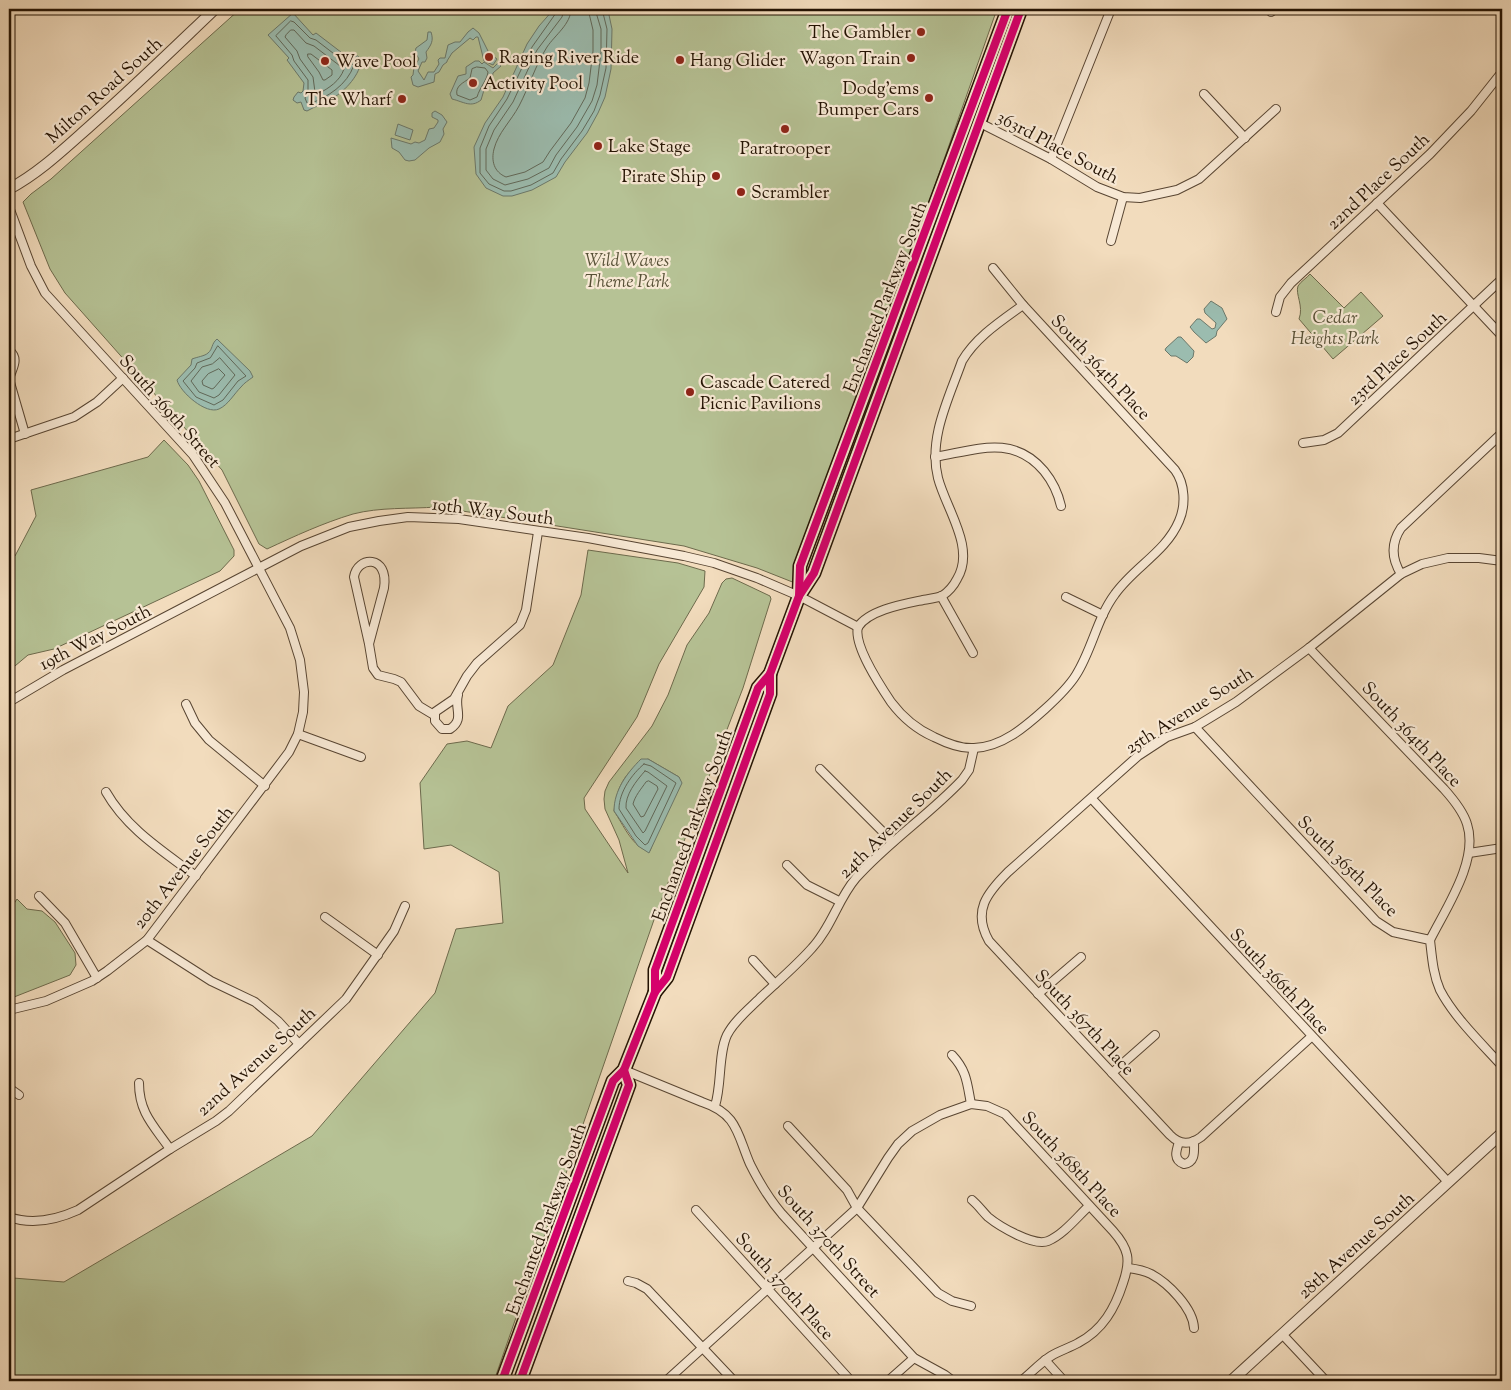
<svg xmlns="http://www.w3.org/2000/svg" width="1511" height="1390" viewBox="0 0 1511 1390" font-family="'Sorts Mill Goudy',serif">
  <rect width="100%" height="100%" fill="#f2dcbd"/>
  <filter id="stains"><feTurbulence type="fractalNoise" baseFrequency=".004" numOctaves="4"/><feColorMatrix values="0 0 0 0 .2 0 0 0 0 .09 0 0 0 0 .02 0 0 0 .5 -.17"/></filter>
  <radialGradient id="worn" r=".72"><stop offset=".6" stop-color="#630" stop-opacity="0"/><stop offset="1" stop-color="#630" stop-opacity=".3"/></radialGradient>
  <g fill="#b6c295" stroke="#6d6a4c" fill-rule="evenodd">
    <path d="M240 9H997L795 583 757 568 684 546 437 507C409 509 380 507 353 514 323 523 295 536 267 549L259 544 222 470 65 293 50 269 23 202 31 194 51 179Z"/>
    <path d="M1310 274 1344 308 1361 292 1383 316 1333 359 1299 319C1304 306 1295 294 1298 286 1301 281 1307 278 1310 274Z"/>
    <path d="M164 440 188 465 199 481 234 550V556L220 571 54 649 28 655 9 671V559L15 556 36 516 31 490 148 457Z"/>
    <path d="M588 550 678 563 705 571 704 587 659 664 637 717 584 798 585 809 628 873 619 840 605 809 604 799 605 791 609 782 652 726 668 695 687 645 709 613 722 583 726 579 732 578 770 596 771 599 743 688 656 914 494 1381H9V1282L13 1278 64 1282 312 1136 435 993 456 929 503 923 499 872 451 845 424 849 420 783 447 744 467 741 491 748 508 706 553 665 581 595ZM648 759 679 777 681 783 656 834 650 851C633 849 623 824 614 811 617 787 625 770 648 759Z"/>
    <path d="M17 899 27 909 42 911 55 922 75 953 76 965 70 975 9 999V911Z"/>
  </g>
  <g fill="#9bbcaf" stroke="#6b786a">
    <path d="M554 9 606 10 609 15 612 29 611 69 605 97 598 113 587 133 565 162 556 177 532 190 512 196H503L486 188 476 174 474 147 485 123 503 97 527 44 539 26Z"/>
    <path d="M293 13 313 35 316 33 350 59 353 56H358L361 59C361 74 345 91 333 98 325 104 315 106 307 111L304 110 301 102 297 103 293 100 294 97 298 92 301 93 303 91 304 83 287 60 289 58 268 35Z"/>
    <path d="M473 28 479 33 489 53 497 59 493 65 484 61 478 37H476L473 40 470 38 452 53 447 61V62L443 65 439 72 435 74 434 82 418 87 413 85 411 77 413 75 414 67 419 59 415 52 416 48 427 40 428 32H431C434 41 431 45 426 52L427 58 425 62H422L418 71 424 80 428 72H434L439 64 438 60 440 58H445L448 45 455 42H460L468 32Z"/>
    <path d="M475 61H479L482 64 484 62 493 68 498 63 501 66 493 73 492 80 484 90 481 100C471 108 464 102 452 99L450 94 458 76 466 74V67Z"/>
    <path d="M435 111 442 115 447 122 443 129 444 134 440 142 429 148 415 160 409 161 405 160 399 152 392 148 391 138 411 144 415 142 419 143 425 140 429 129 434 128 438 122V120L432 117V113Z"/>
    <path d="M398 124 413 130 410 140 395 135Z"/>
    <path d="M1211 301 1222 308 1227 319 1217 331 1216 336 1206 343 1194 332 1190 327 1197 319H1200L1212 329 1215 328 1216 323 1205 313 1204 309Z"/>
    <path d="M1178 337H1181L1194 351 1193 357 1187 363 1176 356H1171L1165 350 1166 348Z"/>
    <path d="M217 339 250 371 253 377C249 380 244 383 241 387 234 394 228 405 219 409 206 415 180 392 177 380L191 365 192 359C197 357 205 356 208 353 213 349 211 344 217 339Z"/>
    <path d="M641 759H648L679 777 682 783 649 853 638 846 614 811C614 790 627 773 641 759Z"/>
  </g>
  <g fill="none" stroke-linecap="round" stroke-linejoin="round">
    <g stroke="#606859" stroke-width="1">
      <path d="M557 9 556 13 532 47 507 99 489 126 480 148V173L489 184 504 191H511L531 185 553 173 561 159 582 131 594 111 600 95 606 68 607 29 602 9"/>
      <path d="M564 9 562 17 537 50 513 102 494 130 486 149V170L493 179 505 185 528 179 549 168 556 155 577 127 592 101 597 85 601 52V29L595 9"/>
      <path d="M571 9C571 24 555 35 547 47 535 66 529 87 519 106 511 121 498 133 494 149 491 161 494 172 506 177L525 172 543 162 550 151 571 123 585 98 589 83 593 51V30L588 9"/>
      <path d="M291 21 294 22 310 38 316 40 342 60 354 65C347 85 328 97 309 104L307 103 305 98 308 92V80L294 61 292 55 276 36Z"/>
      <path d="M291 30H294L306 43 314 46 344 69C340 81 329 88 318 94L315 92 313 77 300 59 297 51 285 37 286 35Z"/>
      <path d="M308 54H311L332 70V75L325 80H323L319 72 308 57Z"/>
      <path d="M477 67 485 68 488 72C487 80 480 87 477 97L470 100 457 95C455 86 463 83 470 78L472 69Z"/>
      <path d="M218 346 246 376 238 381 223 400 214 405 196 397 183 381 195 368 197 363 210 358Z"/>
      <path d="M220 358 235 375 219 395 214 398 199 392 191 381 202 367 212 364Z"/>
      <path d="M219 369 225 375 214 388 212 389 203 385 202 381 208 374Z"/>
      <path d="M644 764 651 766 676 783 648 843 645 845 636 836 619 809C619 792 632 774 644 764Z"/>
      <path d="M645 771 648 772 667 786 645 831 643 833 626 808C625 795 636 781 645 771Z"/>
      <path d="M649 781 657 786 658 789 644 816 641 817 633 804C635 796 641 789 646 782Z"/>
    </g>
    <g stroke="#584532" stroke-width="10">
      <g id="minor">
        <path d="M1271 12 1275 9"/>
        <path d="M1204 94 1245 138"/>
        <path d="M980 123 1051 159 1097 187 1123 197 1140 198 1177 190 1199 179 1276 109"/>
        <path d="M1051 159 1111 9"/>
        <path d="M1377 203 1502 336"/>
        <path d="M9 207 31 266 45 293 193 455 225 503 290 628 300 660 304 692 303 712 298 734 289 752 147 940 107 971 92 981 46 1001 9 1010"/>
        <path d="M1111 241 1123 197"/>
        <path d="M1276 312 1280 297 1291 283 1430 154 1471 111 1502 72"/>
        <path d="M9 350C20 359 12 368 9 379"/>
        <path d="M9 379 25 434"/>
        <path d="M9 439 74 417 97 402 123 378"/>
        <path d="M1303 443 1324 440 1338 433 1502 279"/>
        <path d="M935 457C976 450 1013 434 1044 471 1053 482 1058 493 1061 506"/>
        <path d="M1401 574C1391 558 1391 543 1401 528L1502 433"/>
        <path d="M941 596 973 653"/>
        <path d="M1066 597 1103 615"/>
        <path d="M858 627C853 645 881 687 891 702 903 718 916 729 934 737 946 743 960 749 974 748 1002 747 1025 727 1045 709 1056 699 1068 688 1076 675 1092 650 1097 618 1115 594 1134 567 1166 552 1179 521 1186 505 1185 484 1175 470L1023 305 993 268"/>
        <path d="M858 627C869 610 904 604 923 600 929 599 937 598 942 596 948 592 954 585 957 579 976 548 946 509 938 478 928 438 949 398 962 361 976 337 1001 321 1023 305"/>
        <path d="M369 644 354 577C357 556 389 554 384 588L369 644 373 668 378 675 394 679 401 682 419 706 434 715"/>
        <path d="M1309 648 1444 789C1453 799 1463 811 1467 824 1479 860 1446 908 1430 940"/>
        <path d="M458 695C454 709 465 719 450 729H442L435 721V712L454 699 467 676 477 663 520 625 526 610 538 532"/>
        <path d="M9 702 63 670 301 546 349 527 379 521 408 517 459 519 588 538 684 556 714 563 757 578 799 596 858 627"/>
        <path d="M186 704 195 723 209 740 265 786"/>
        <path d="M1195 727 1376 921 1393 932 1430 940C1432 957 1433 974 1440 990 1454 1017 1482 1044 1502 1066"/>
        <path d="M298 734 361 757"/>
        <path d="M820 769 893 842"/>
        <path d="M106 792C127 829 163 851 196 876"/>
        <path d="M1092 799 1448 1182"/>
        <path d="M1469 853 1502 848"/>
        <path d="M787 865 807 885 839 901"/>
        <path d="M39 896 65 923 97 978"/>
        <path d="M325 917 378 955"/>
        <path d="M147 940 211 981 255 1002 278 1021 299 1044"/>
        <path d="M753 960 775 984"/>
        <path d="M1038 994 1081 957"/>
        <path d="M1311 1037 1201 1137C1190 1145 1180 1145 1170 1135L989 941C972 911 987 893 1008 872L1138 756 1167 737 1195 727 1236 702 1309 648 1401 574 1422 564 1448 558H1479L1502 561"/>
        <path d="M952 1055C967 1071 967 1083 971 1104"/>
        <path d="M624 1070 702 1102C738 1114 737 1134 750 1164 759 1182 769 1199 782 1214L914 1358 945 1375 953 1381"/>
        <path d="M1112 1073 1155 1035"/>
        <path d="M139 1083C139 1113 154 1126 170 1149"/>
        <path d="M9 1088 19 1095"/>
        <path d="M715 1106C722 1084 718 1054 727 1035 734 1021 749 1009 760 998 777 982 796 966 812 948 831 928 838 899 856 878 888 842 929 815 962 780L969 770 974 748"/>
        <path d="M788 1126 847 1190 857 1208 938 1293 952 1301 971 1306"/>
        <path d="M1179 1142C1176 1151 1173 1160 1184 1164 1196 1162 1194 1151 1194 1141"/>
        <path d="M972 1200C978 1205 983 1212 988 1217 999 1226 1034 1247 1048 1241 1064 1234 1077 1217 1089 1206"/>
        <path d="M696 1210 851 1381"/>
        <path d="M9 1217C32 1225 56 1220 78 1210L170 1149 216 1121 229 1111 346 999 394 931 405 906"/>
        <path d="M1128 1268C1136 1269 1143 1270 1151 1274 1168 1283 1193 1308 1194 1328"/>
        <path d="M628 1281 636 1283 647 1289 734 1381"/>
        <path d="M1282 1334 1326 1381"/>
        <path d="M1045 1360 1064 1381"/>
        <path d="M666 1381 857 1208 888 1158 898 1144 912 1131 940 1115 971 1104 987 1106 1005 1114 1113 1231C1129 1249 1131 1260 1123 1283 1115 1308 1103 1330 1078 1343 1069 1348 1059 1351 1051 1356 1040 1363 1031 1373 1021 1381"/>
        <path d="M888 1381 914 1358"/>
      </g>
    </g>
    <g stroke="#584532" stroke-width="12">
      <g id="tertiary">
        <path d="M9 189C39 173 64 149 90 126 133 88 174 48 215 9"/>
        <path d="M1231 1381 1502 1133"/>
      </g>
    </g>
    <g stroke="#241303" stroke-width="15">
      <g id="primary">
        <path d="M799 596 800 566 1008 9"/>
        <path d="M655 992V970L758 688 770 674 799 596 814 573 1021 9"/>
        <path d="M502 1381 613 1081 624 1070 655 992 667 977 770 694V674"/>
        <path d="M520 1381 629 1085 624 1070"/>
      </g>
    </g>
    <use href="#minor" stroke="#f7e8d4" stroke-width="8"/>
    <use href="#tertiary" stroke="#f7e8d4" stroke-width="10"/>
    <use href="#primary" stroke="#f2dcbd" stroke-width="12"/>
    <g stroke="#f7e8d4" stroke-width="11">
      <g id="cycleway">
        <path d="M799 596 800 566 1008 9"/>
        <path d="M655 992V970L758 688 770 674 799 596 814 573 1021 9"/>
        <path d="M502 1381 613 1081 624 1070 655 992 667 977 770 694V674"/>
        <path d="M520 1381 629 1085 624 1070"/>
      </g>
    </g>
    <use href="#cycleway" stroke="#d6006c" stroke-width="8"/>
  </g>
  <g fill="#8f2418" stroke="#f7e8d4" stroke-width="2">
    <circle cx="921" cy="32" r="5"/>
    <circle cx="489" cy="57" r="5"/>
    <circle cx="911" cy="58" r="5"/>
    <circle cx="680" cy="60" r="5"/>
    <circle cx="325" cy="61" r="5"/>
    <circle cx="473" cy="83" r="5"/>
    <circle cx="929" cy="98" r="5"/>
    <circle cx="402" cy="99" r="5"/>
    <circle cx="785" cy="129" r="5"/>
    <circle cx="598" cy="146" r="5"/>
    <circle cx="716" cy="176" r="5"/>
    <circle cx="741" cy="192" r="5"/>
    <circle cx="690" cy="392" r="5"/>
  </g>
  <g text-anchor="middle" stroke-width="4.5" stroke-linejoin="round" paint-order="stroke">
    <g font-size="18" fill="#241303" stroke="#f7e8d4" text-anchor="start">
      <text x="911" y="38" text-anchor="end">The Gambler</text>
      <text x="499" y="63">Raging River Ride</text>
      <text x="901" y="64" text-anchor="end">Wagon Train</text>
      <text x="690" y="66">Hang Glider</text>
      <text x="335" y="67">Wave Pool</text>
      <text x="483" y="89">Activity Pool</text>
      <text x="919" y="94" text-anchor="end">Dodg’ems<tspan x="919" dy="21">Bumper Cars</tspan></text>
      <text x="392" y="105" text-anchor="end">The Wharf</text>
      <text x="608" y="152">Lake Stage</text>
      <text x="785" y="154" text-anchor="middle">Paratrooper</text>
      <text x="706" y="182" text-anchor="end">Pirate Ship</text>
      <text x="751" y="198">Scrambler</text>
      <text x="700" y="388">Cascade Catered<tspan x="700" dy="21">Picnic Pavilions</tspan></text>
    </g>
    <g font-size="18" fill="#241303" stroke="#f7e8d4">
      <text transform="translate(104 90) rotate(-42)" y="6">Milton Road South</text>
      <text transform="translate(1058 147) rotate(28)" y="6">363rd Place South</text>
      <text transform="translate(1378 181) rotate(-43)" y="6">22nd Place South</text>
      <text transform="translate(885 297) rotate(-69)" y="6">Enchanted Parkway South</text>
      <text transform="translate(1397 358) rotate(-43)" y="6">23rd Place South</text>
      <text transform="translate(1101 367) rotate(47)" y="6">South 364th Place</text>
      <text transform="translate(170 411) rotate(49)" y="6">South 369th Street</text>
      <text transform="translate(493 511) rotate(7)" y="6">19th Way South</text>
      <text transform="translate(95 637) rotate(-27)" y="6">19th Way South</text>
      <text transform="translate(1189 710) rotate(-32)" y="6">25th Avenue South</text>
      <text transform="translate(1412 734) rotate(47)" y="6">South 364th Place</text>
      <text transform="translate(895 823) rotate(-44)" y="6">24th Avenue South</text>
      <text transform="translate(692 825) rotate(-70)" y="6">Enchanted Parkway South</text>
      <text transform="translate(1348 866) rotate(45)" y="6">South 365th Place</text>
      <text transform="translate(183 867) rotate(-52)" y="6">20th Avenue South</text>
      <text transform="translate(1280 981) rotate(47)" y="6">South 366th Place</text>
      <text transform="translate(1085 1022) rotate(47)" y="6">South 367th Place</text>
      <text transform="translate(256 1061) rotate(-42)" y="6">22nd Avenue South</text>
      <text transform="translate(1072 1164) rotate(47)" y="6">South 368th Place</text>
      <text transform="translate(546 1219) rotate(-70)" y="6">Enchanted Parkway South</text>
      <text transform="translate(829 1241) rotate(48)" y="6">South 370th Street</text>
      <text transform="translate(1356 1245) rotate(-42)" y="6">28th Avenue South</text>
      <text transform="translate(785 1286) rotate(48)" y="6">South 370th Place</text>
    </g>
    <g font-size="18" font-style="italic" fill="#575036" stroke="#f7e8d4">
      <text x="627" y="266">Wild Waves<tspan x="627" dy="21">Theme Park</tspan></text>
      <text x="1335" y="323">Cedar<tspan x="1335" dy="21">Heights Park</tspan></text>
    </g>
  </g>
  <rect width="1511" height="1390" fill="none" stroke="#f2dcbd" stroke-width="30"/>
  <rect x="10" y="10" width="1491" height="1370" fill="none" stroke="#241303" stroke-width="2.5"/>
  <rect x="15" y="15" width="1481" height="1360" fill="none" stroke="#241303"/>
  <rect width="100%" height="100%" filter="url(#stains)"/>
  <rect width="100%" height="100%" fill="url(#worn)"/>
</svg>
